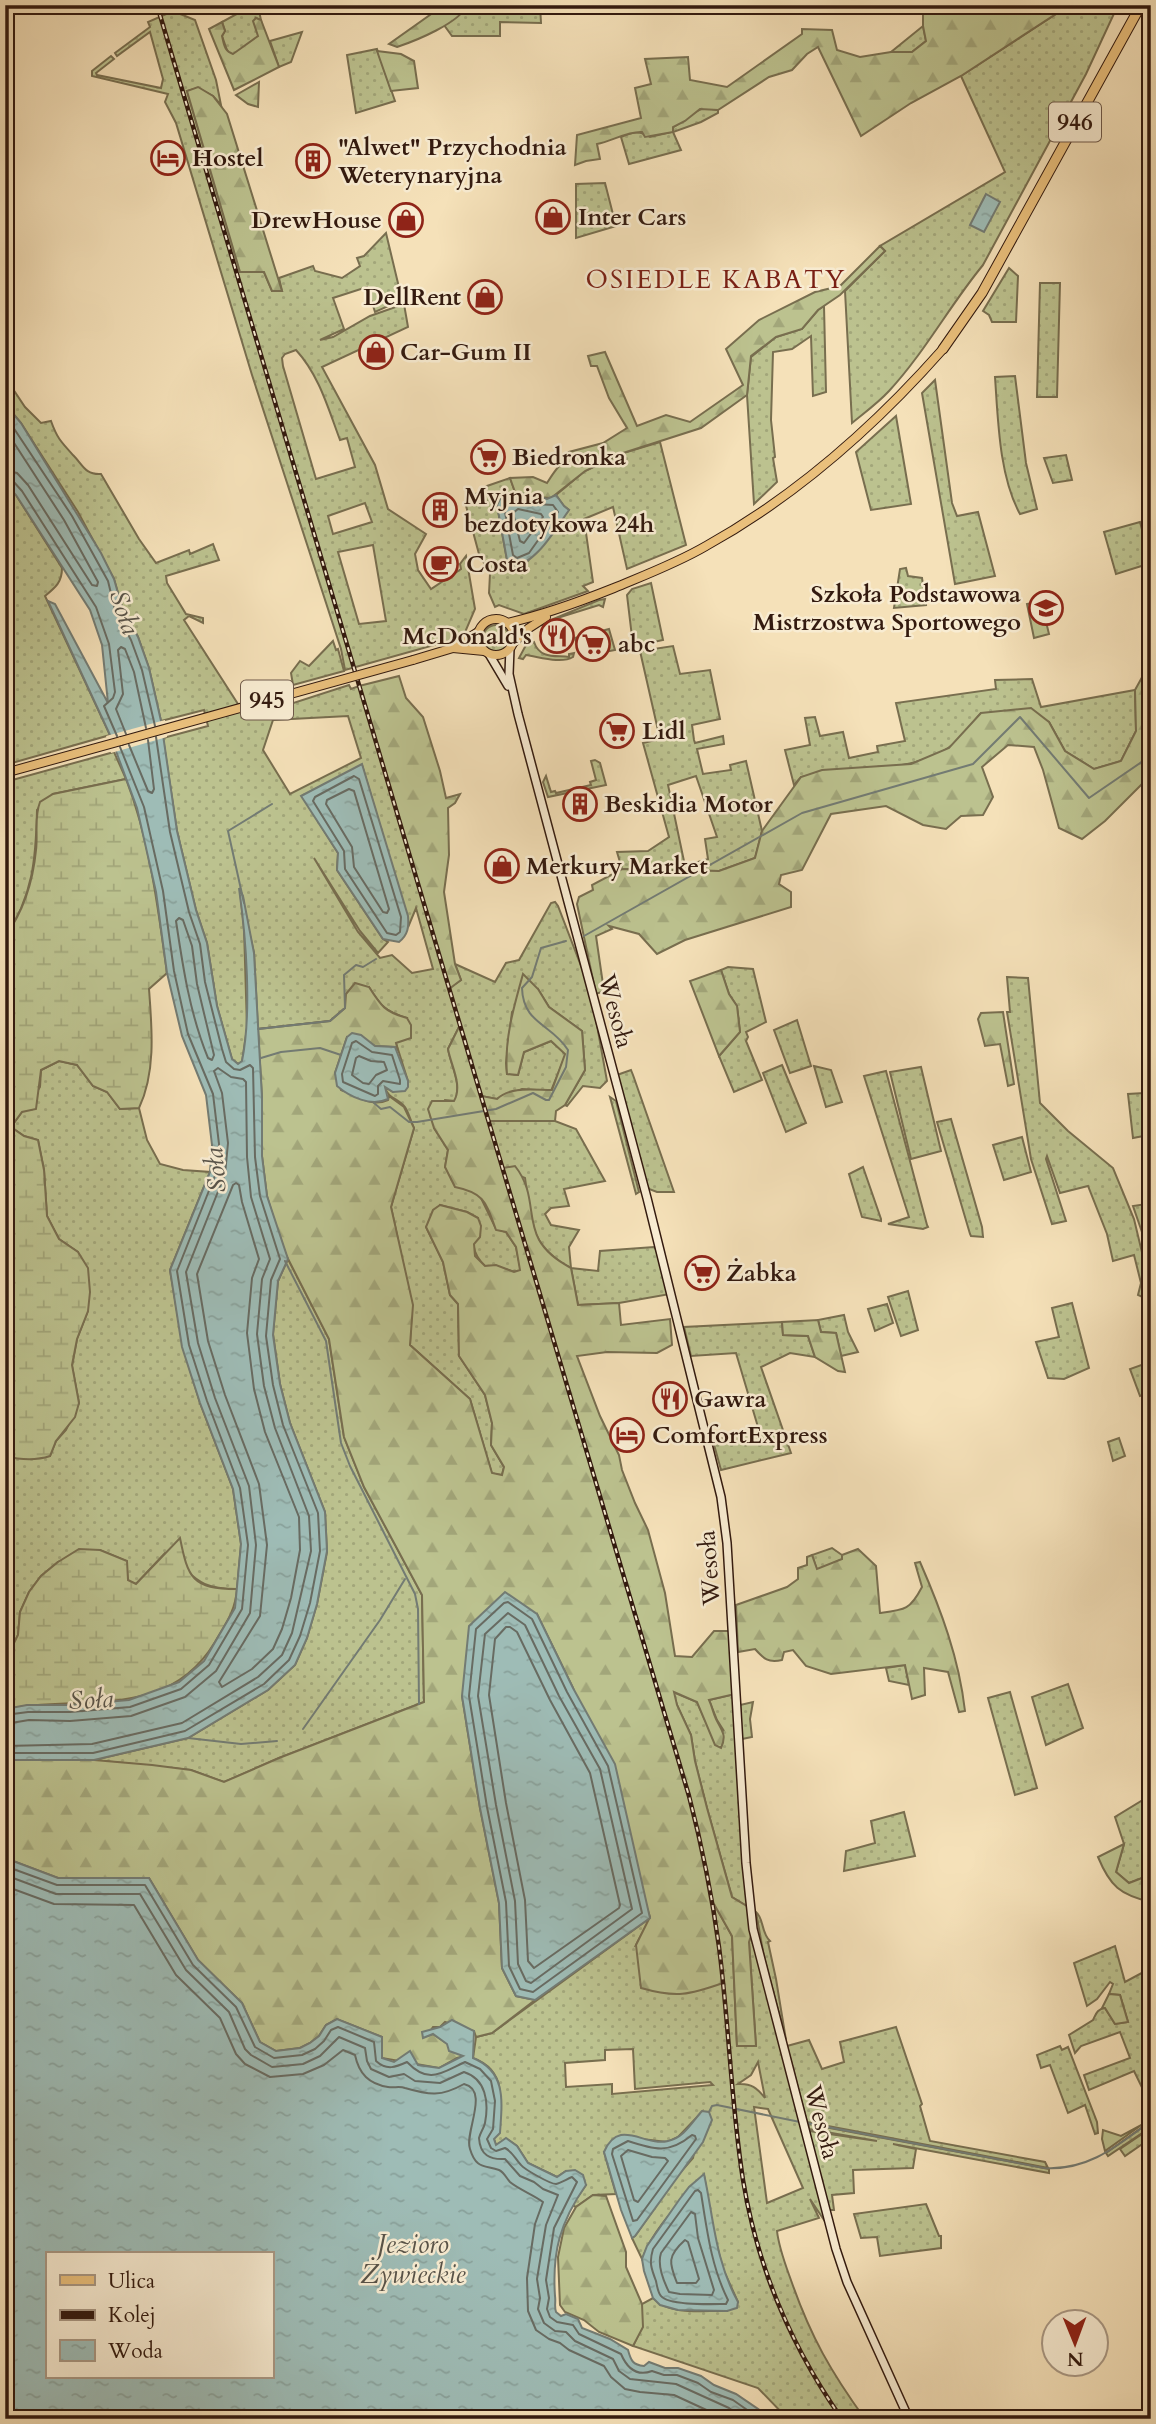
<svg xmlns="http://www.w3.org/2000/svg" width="1156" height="2424" viewBox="0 0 1156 2424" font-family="Cardo,serif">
  <defs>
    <pattern id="grass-dots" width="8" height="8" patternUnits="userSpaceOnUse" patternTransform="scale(1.75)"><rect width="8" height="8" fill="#bcc28f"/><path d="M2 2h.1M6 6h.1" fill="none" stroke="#a2a67a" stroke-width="1.8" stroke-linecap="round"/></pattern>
    <pattern id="forest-firs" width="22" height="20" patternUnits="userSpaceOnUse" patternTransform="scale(1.75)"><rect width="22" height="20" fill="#bcc28f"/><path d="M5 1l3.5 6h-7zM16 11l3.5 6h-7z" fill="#a2a67a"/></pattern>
    <pattern id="wetland-marsh" width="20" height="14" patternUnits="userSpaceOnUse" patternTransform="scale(1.75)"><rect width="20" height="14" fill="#bcc28f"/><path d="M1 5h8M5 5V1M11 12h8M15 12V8" fill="none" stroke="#a2a67a"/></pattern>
    <pattern id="water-ripples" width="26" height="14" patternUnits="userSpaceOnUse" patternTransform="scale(1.75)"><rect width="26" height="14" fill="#9ebcb6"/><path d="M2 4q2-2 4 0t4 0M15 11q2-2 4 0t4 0" fill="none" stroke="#89a19b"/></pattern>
  </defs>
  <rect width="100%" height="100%" fill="#f5e1b9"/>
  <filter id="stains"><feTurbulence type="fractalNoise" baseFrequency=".00286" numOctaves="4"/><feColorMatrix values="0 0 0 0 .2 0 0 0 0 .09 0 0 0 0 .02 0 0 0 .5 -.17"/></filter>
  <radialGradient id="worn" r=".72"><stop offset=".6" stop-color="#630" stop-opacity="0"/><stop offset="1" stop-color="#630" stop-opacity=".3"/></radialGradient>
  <g fill="url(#grass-dots)" stroke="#786e4f" stroke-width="2" fill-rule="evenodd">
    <path d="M253 5H273L271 8 259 11 261 20 256 18 259 36 233 55 228 53 222 36 225 31 222 22Z"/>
    <path d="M467 5H540L541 23 500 22V36H452L444 25 464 11Z"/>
    <path d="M1064 5H1118L1086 74 983 265C950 305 925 352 889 391 878 403 864 413 852 423L845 291 885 251 880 246 1005 172 961 76 1065 8Z"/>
    <path d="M173 11 195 20 216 80 221 105 213 96 198 88 187 91 240 272H264L272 291H282L279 278 313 266 315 271 342 278 360 266 357 258 364 256 386 233 402 300 375 312 367 287 333 298 344 329 320 340 333 337 370 316 404 304 408 327 322 367 375 465 388 509 426 534 415 554 418 570 431 589 461 569 460 564 466 556 475 609 463 637 345 670 341 649 252 375 176 123 165 102 168 94 92 76V71L111 56 114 59 96 73 97 75 161 88 163 79 150 32 117 56 115 53 150 27 148 22ZM296 350C319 375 328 408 340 440L347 438 355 467 316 479 283 366 282 358 285 354ZM365 503 372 522 333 534 328 516ZM373 545 386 621 359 624 338 552Z"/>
    <path d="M923 26 926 41 912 52H891Z"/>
    <path d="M302 32 291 62 279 67 270 41Z"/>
    <path d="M377 49 395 101 356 113 347 55Z"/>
    <path d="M705 108 718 110V113L701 122 673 132 681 150 629 164 621 137C633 132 639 130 650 137L672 132 673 127C683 122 696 109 705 108Z"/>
    <path d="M605 183 616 226 576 238V184Z"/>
    <path d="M1009 268 1018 276 1016 322H992L989 315 983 311Z"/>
    <path d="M1040 283H1060L1057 397H1037Z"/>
    <path d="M824 306 826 392 813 396 811 336 792 349 773 352 771 420 775 457 773 458 777 482 754 504 747 395 751 357 776 337 802 329 818 310Z"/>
    <path d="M1015 376 1026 463 1037 509 1020 514C999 476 998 419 995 377Z"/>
    <path d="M5 377 25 407 41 423 51 421C57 438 61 442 73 455 83 465 85 475 101 474L139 539 156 563 189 550 190 554 213 544 219 560 166 576 167 583 186 614 203 618V623L189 616 184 620 247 718 349 685 351 689 359 686 449 988 461 980 455 964 495 982 506 963 519 960 551 903 555 902 558 906 591 992 607 1081 600 1088 583 1086 567 1106 565 1105 585 1070 582 1031 549 1007 538 989 512 1012 506 1063 507 1074 518 1075 524 1052 551 1041 566 1054 551 1091 522 1089 497 1099 481 1096 460 1025 448 1049C451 1066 462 1084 455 1101L445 1100 434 1128 448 1150 445 1167 480 1196 496 1229 506 1232 516 1247 521 1271C509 1274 501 1264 485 1266 468 1249 474 1239 478 1218L467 1212 440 1205 426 1227 443 1262 450 1295 458 1304 459 1356 485 1395 492 1423 491 1445 504 1467 502 1475 492 1474 470 1399 410 1345 412 1305 391 1207 414 1128C411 1122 409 1113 405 1107 398 1098 388 1099 385 1087L393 1092 408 1081 396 1043 407 1018C385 1012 381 1006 369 987L346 994 345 1008 330 1021 258 1029 254 953 240 891 244 928 247 1028 242 1062 238 1064 232 1059 217 1006 207 943 196 910 177 831 163 738 208 726 204 710 161 721 149 668 138 637 122 607 114 579 78 512 21 423 5 404ZM348 716 361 758 290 794 263 750 273 720ZM362 765 409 925 416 908 433 969 412 973 392 955 380 958 358 932 314 858 360 931 378 953 388 942 383 939 337 870 338 853 302 796Z"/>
    <path d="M935 380 952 503 957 516 978 512 995 576 955 584 922 393Z"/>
    <path d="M896 416 911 504 871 510 856 452Z"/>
    <path d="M660 442 686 545 627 569 613 507 584 519 593 582 583 586 588 591 524 614 499 605 495 607 489 593 490 574 479 554 465 502 487 486 510 478 515 492 500 499 497 505 507 560 515 567 527 562 569 510 564 506 556 495 585 471 620 454Z"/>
    <path d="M1066 455 1072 480 1053 483 1044 458Z"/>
    <path d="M5 483 16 495 62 568C62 582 56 587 45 596L110 735 5 765Z"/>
    <path d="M1140 522 1151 563 1116 574 1104 532Z"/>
    <path d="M906 568 908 576 922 578 926 605 894 608 900 569Z"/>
    <path d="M651 583 663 640 644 644 632 637 627 595 632 589Z"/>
    <path d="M605 599 603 607 599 605 554 619V622L543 626 541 624 599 600Z"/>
    <circle cx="496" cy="638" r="13"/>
    <path d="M609 629 615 650 604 652 600 639 583 643 585 650 579 652 575 638Z"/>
    <path d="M333 641 336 650 338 649 344 671 293 685 291 673 300 661 309 666Z"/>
    <path d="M534 642C540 660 557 655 569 657V654L574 653 573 657C561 664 540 657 526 655L523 659 519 658 526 645Z"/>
    <path d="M673 646 680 674 710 670 720 719 692 725 694 740 695 743 723 736 724 744 697 749 703 774 731 770 730 765 746 761 762 831 755 858 719 871 622 869 617 852 648 851 669 837 643 743 660 739 640 651ZM696 776 717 837 705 839 708 859 685 866 668 785Z"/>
    <path d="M1032 679 1041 707 1135 690 1136 731 1121 761 1094 769 1065 751 1049 722 981 713C971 724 961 740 948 748 915 771 841 772 801 777L794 785 785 750 810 745 805 718 815 717 820 736 843 732 849 758 878 752 877 746 905 741 896 703 996 689 995 680Z"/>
    <path d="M114 752 126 779 53 794 37 810C36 858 33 897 5 937V782Z"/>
    <path d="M595 760 600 763 606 785 548 797 543 782 546 776 551 792 555 791 556 793 591 785 590 782 596 780 591 761Z"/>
    <path d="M728 967 753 969 766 1022 746 1032 748 1037 746 1041 762 1080 734 1092 719 1056 740 1032 737 1006 729 994 721 970Z"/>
    <path d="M1007 977 1028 978 1040 1103 1068 1131 1113 1168 1134 1219 1151 1290V1301L1138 1295 1141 1283 1134 1255 1113 1261 1107 1234 1088 1186 1060 1193 1047 1156 1046 1159 1066 1221 1052 1224 1031 1159 1007 1012H1010Z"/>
    <path d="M797 1020 811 1066 790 1073 774 1030Z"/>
    <path d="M59 1061 77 1065 93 1086 107 1092 120 1109 139 1108 147 1140 160 1164 183 1170 210 1172 170 1270 183 1347 200 1403 233 1489 241 1544 237 1589C194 1589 196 1575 165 1553L136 1584 128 1581 126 1561 100 1550 58 1562 41 1576 29 1592 20 1612 18 1635 8 1655H5V1591L13 1587 5 1573V1456L14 1458 50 1456 56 1441 66 1430 79 1403 72 1366 77 1339 88 1311 78 1252 59 1239 47 1216 44 1170 38 1140 24 1136 11 1127 40 1087 41 1070Z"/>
    <path d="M782 1065 806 1123 786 1132 763 1073Z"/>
    <path d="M814 1066 831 1070 842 1102 826 1107Z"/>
    <path d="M921 1067 941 1151 911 1159 890 1072Z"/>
    <path d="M631 1070 633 1075 674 1192H657L649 1189 647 1185 617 1075Z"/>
    <path d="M886 1071 927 1225 928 1227 923 1229 888 1224 909 1217 864 1076Z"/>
    <path d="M1144 1093 1149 1135 1133 1138 1128 1094Z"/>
    <path d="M610 1097 616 1101 639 1192 636 1194Z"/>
    <path d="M951 1119 982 1227 983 1237 971 1236 970 1234 937 1122Z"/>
    <path d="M488 1121H555L576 1129 605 1181 564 1189 569 1206 551 1208 545 1214 551 1225 579 1230 569 1247 571 1268 598 1271 600 1251 654 1247 660 1254 670 1294 619 1303 578 1305 571 1268C529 1246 531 1220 525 1178L503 1169Z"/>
    <path d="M1022 1137 1031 1172 1004 1180 993 1145Z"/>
    <path d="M863 1167 881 1219V1221L862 1217 849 1174Z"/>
    <path d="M1146 1204 1151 1221V1237L1144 1238 1133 1206Z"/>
    <path d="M288 1259 329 1339 344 1437 364 1487 422 1595 424 1702 279 1758 224 1782 191 1770 94 1760 188 1738 268 1690 295 1665 307 1638 317 1604 327 1552 325 1512 290 1423 280 1384 273 1334 278 1281Z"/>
    <path d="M908 1291 918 1330 901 1336 888 1297Z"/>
    <path d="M1072 1303 1089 1368 1064 1379 1048 1378 1036 1342 1059 1337 1052 1308Z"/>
    <path d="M887 1304 893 1323 875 1331 868 1309Z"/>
    <path d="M844 1315 848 1332 858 1352 841 1356 836 1333 821 1332 818 1320Z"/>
    <path d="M782 1322 783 1335 808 1336 815 1357 790 1353 761 1367 791 1453 721 1470 713 1441 758 1427 736 1353 691 1356 684 1327Z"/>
    <path d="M1147 1363 1151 1375V1392L1140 1396 1130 1369Z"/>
    <path d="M1119 1438 1125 1456 1113 1461 1108 1442Z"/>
    <path d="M832 1548 842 1555 843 1559 817 1570 812 1555Z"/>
    <path d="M905 1665 909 1685 889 1681 886 1668Z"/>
    <path d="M1068 1684 1083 1728 1046 1745 1032 1697Z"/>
    <path d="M673 1692 697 1702 705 1720 724 1731 717 1720 709 1700 735 1694 750 1908 732 1897 707 1808 695 1761 691 1735 677 1705Z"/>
    <path d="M1010 1692 1037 1788 1015 1795 988 1698Z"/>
    <path d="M753 1702 750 1719 752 1737 742 1739 740 1705Z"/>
    <path d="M1151 1795V1866L1145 1877 1129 1883 1116 1872 1124 1844 1115 1817Z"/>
    <path d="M904 1812 915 1856 844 1871 846 1851 875 1843 871 1821Z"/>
    <path d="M713 1902 732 1936 737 2046H756L749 1942 753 1929 830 2229 810 2199 819 2218 777 2231C779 2249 786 2266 792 2283 811 2337 831 2372 865 2419H800L794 2413 788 2419 758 2388 633 2346 642 2327V2304L653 2298C670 2316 703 2310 727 2311L738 2302 723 2269 714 2234 704 2175C682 2201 654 2227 642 2259L632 2238 635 2236 678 2175 693 2158 702 2112 678 2137 667 2142 642 2139 604 2152 616 2194 593 2195 576 2207 572 2205 586 2185 566 2171 557 2177 528 2163 517 2146 507 2139 496 2145 494 2139C500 2108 511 2072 473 2058L476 2037 492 2033 650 1918 636 1945ZM633 2049 635 2089 710 2082 713 2085 612 2094V2084L566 2087 565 2063 605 2060V2050ZM758 2062 765 2098C757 2088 751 2083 738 2084L751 2075ZM754 2107 768 2109 803 2188 767 2203Z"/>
    <path d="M756 1912C764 1918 761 1933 770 1941L768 1942 776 1979 786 2040 764 1957Z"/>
    <path d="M1115 1946 1125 1982 1151 1968V2106L1134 2071 1089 2090 1084 2075 1130 2058 1120 2032 1081 2046 1075 2053 1069 2035 1093 2020C1096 2014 1097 2009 1105 2008L1115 2024 1128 2022 1120 1995 1109 1994 1113 1984 1110 1982 1097 1999 1087 2006 1074 1963Z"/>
    <path d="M896 2027 922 2104 920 2106 930 2141 1045 2162 1048 2168 807 2122 787 2046 809 2040 822 2069 844 2062 840 2042Z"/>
    <path d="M1060 2046 1062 2050 1068 2047 1097 2122 1098 2133 1095 2134 1085 2105 1068 2113 1050 2065 1041 2068 1037 2055Z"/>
    <path d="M1151 2121V2127L1108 2156 1106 2153Z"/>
    <path d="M808 2124 1029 2165 1049 2169V2173L893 2144 916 2149 913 2168 853 2170 854 2193 832 2195 834 2210H829L809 2131 877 2141 809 2129Z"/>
    <path d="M1151 2128V2138L1125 2156 1120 2149Z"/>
    <path d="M926 2204 939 2236H941V2248L880 2256 877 2237 861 2238 854 2214Z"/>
    <path d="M988 2410 1045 2412 1075 2419 984 2417Z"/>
    <path d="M945 2411 950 2419H915L920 2412Z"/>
  </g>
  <g fill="url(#forest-firs)" stroke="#786e4f" stroke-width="2">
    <path d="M433 5H467C460 23 415 41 397 47L389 44 434 12Z"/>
    <path d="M923 5H1064L1065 8 961 76 911 103 861 136 818 47 807 54 792 70 769 77 718 110 700 109 685 121 673 127V132L645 137 642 132C628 131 612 141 597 144L600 159 586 161 575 165 577 135 641 118 635 88 651 84 645 59 688 57 690 80 727 87 802 34V29L832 30 837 50 860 57 891 52H912L926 41 923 26Z"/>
    <path d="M256 18 261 20 279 67 234 90 209 29 222 22 225 31 222 36C224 44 224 51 233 54L258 36 253 21Z"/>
    <path d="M377 51 401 54 414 61 418 88 391 91Z"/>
    <path d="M259 82 258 107 248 104 236 95Z"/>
    <path d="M198 87 213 96 227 114 282 291H272L264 272H240L187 91Z"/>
    <path d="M880 246 885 251 840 295 818 310 802 329 776 337 751 356 747 395 701 428 620 454 585 471 551 498 536 497 515 492 510 478 533 477 547 483C554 472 560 462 572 457L569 452 603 443 627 428 609 398 597 366H591L588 356 605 352 637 426 666 415 690 422 743 385 726 349 759 320 815 292 840 286Z"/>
    <path d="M1151 661V775L1105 821 1082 839 1059 828 1043 770 1034 747 1008 745 982 767 993 797 983 815 961 816 946 829 923 825 886 806 831 814 802 870 781 875 779 884 791 892V907L685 940 657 954 639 934 609 926 612 929 596 936 604 991 596 994 577 904 579 897 593 890 592 885 622 869 719 871 755 858 762 831 801 777 822 770 911 764 949 748 981 713 1031 708 1049 722 1065 751 1094 769 1121 761 1136 731 1135 690Z"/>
    <path d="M399 676 406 698 423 717 440 771 446 798 460 794 455 803 448 808 449 855 444 892 455 964 461 980 449 989 359 686Z"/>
    <path d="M721 970 729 994 737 1006 740 1032 719 1056 690 981Z"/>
    <path d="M523 974 538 989 549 1007 582 1031 585 1070 565 1105 556 1111 555 1121H489L503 1168 515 1166C545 1204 513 1238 571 1268L578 1305 619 1303 621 1325 670 1319 672 1345 657 1353 607 1352 577 1356 600 1416 619 1455 622 1470 635 1503 648 1530 665 1593 675 1656 692 1657 714 1631H730L735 1694 709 1700C712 1706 713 1713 716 1719 722 1731 727 1735 721 1748L715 1745 697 1702 674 1692 677 1705 691 1735 695 1761 707 1808 732 1897 750 1908 753 1929 749 1942 756 2046H737L732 1936 714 1904 723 1983C689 1995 676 1998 641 1988L636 1945 650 1917 573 1688 537 1614 462 1696 480 1808 499 1903 502 1968 516 1996 535 2000 492 2033 476 2037 474 2031 445 2022 440 2027H433L427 2036 433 2034 465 2056 457 2058 439 2068 382 2058V2037L337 2019 326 2025 319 2036 310 2043 300 2048 276 2051 260 2042 242 2003 198 1960 149 1878H58L5 1858V1763L13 1760H94L152 1765 191 1770 224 1782 279 1758 424 1702 422 1595 364 1487 344 1437 329 1339 282 1247 267 1196 262 1156V1098L258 1029 330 1021 345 1008 346 994 355 983 369 987C381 1006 385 1012 407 1018L411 1025V1038L396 1043 398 1051 395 1047 375 1046 347 1037 335 1073 341 1090C357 1095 370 1108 388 1100L389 1096 404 1107 414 1128 391 1207 413 1305 410 1345 470 1399 492 1473 502 1475 504 1467 491 1445 492 1423 485 1395 459 1356 458 1304 450 1295 443 1262 426 1227 433 1210 440 1205 467 1212 478 1218 481 1226 480 1237 474 1244 475 1256 485 1266 496 1265 514 1272 520 1270 516 1247 506 1232 496 1230C486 1203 485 1193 455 1187L445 1167 448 1150 434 1128 428 1109 432 1101H454C463 1085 451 1066 448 1049L460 1025 481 1096 497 1099C510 1086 534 1090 552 1090L565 1054 551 1041 524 1052 518 1075 507 1074C504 1040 514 1006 523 974Z"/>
    <path d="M1003 1012 1014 1084 1008 1086 1000 1044 985 1046 978 1019 981 1013Z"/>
    <path d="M818 1320 821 1332 836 1333 845 1372 838 1371 815 1357 808 1336 783 1335 782 1322Z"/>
    <path d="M858 1549 876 1566 880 1613C905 1610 910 1610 922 1587L915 1563 920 1562C941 1610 959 1658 965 1711L959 1712 948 1672 924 1668 925 1695 912 1699 905 1665 831 1674 806 1666 793 1650 784 1652 782 1660C768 1663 764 1659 755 1649L738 1652 736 1605 787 1587 798 1579V1568L807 1565V1557L812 1555 817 1569 842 1559V1555Z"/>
    <path d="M1124 1844 1116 1872 1129 1883 1145 1877 1151 1866V1902C1120 1895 1110 1886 1098 1857Z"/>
    <path d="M1109 1994 1120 1995 1128 2022 1115 2024 1105 2008H1102Z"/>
    <path d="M1151 2106V2118L1147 2121 1105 2151 1102 2139 1103 2130 1121 2136 1147 2122 1145 2112Z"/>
    <path d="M593 2195 606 2196 626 2252V2267L642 2304 643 2327 633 2346 599 2332 584 2320 565 2312 560 2305 558 2257 564 2228 576 2207Z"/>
  </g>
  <g fill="url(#wetland-marsh)" stroke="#786e4f" stroke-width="2">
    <path d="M126 779C150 841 158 908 167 973L149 989C152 1029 156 1072 139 1108L120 1109 107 1092 93 1086 77 1065 59 1061 41 1070 36 1109 22 1112 11 1127 24 1136 38 1140 44 1170 47 1216 59 1239 78 1252 88 1268 90 1292 88 1311 77 1339 72 1365 79 1403 75 1417 56 1441 50 1456C35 1461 21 1460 5 1456V937C23 912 33 882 36 850 38 834 34 817 40 802L53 794Z"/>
    <path d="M180 1538C188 1578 192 1589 237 1589 235 1612 226 1623 215 1642 167 1722 81 1694 5 1709V1655H8L18 1635 20 1612 29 1592 41 1576 58 1562 79 1549 100 1550 127 1561 128 1580 136 1584Z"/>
  </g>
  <path fill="#bcc28f" stroke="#786e4f" stroke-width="2" d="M1041 601 1049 634 1034 638 1027 604Z"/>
  <g fill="url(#water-ripples)" stroke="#737b73" stroke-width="2" fill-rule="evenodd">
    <path d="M986 194 1000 202 984 232 970 225Z"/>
    <path d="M5 404 21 423 101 553 114 579 122 607 138 637 149 668 161 721 177 831 196 910 207 943 217 1006 232 1059 238 1064 242 1061C252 1012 246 938 239 888L243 896 254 953 262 1098V1156L267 1196 288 1259 278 1281 273 1335 280 1384 290 1423 325 1512 327 1551 317 1604 307 1638 295 1665 268 1690 188 1738 94 1760H13L5 1763V1709L27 1705H70L129 1700 179 1682 204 1661 235 1608 241 1544 233 1489 200 1403 182 1347 170 1270 210 1172 212 1145 206 1095 182 1036 167 973 156 892 137 808 110 735 48 601 55 604 108 703 102 645 90 610 16 495 5 483Z"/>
    <path d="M515 492 547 499 556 495 564 506 569 510C557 527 532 571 509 565L507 560 497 505 500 499Z"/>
    <path d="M362 764 408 916C409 927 408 935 399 942L383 939 337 870 338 853 301 796Z"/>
    <path d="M352 1033 361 1035 375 1046 395 1047 408 1081V1087L405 1091 393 1092 385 1087 388 1099C371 1107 350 1097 337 1086L335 1073 347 1037Z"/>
    <path d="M505 1592 537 1614 573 1688 615 1764 650 1918 535 2000 516 1996 502 1968 499 1903 480 1808 462 1696 469 1626Z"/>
    <path d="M5 1858 58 1878H149L198 1960 242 2003 260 2042 276 2051 300 2048 310 2043 319 2036 326 2025 337 2019 382 2037V2058L394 2062 410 2051 418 2065 439 2068 463 2056 449 2051 447 2044 433 2034 423 2038 422 2032 440 2027 452 2020 474 2031 473 2058C507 2072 502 2102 500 2133L494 2139 496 2145 506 2138 517 2146 528 2163 557 2177 566 2171 575 2170 583 2175 586 2185C560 2222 552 2252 555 2296 556 2302 554 2306 556 2312L561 2316 566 2314 578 2319 582 2328 610 2339 628 2350C631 2361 633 2365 644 2366L649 2362 665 2368H678L701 2376 714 2385 736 2394 773 2419H5ZM271 2254V2377H47V2254Z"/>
    <path d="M702 2111 709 2112 712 2120 703 2142 635 2236 632 2238 621 2210 604 2152C619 2117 644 2147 668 2141 684 2138 692 2122 702 2111Z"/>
    <path d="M704 2174C714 2220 715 2260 738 2302L737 2308 727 2311 678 2310 660 2305 653 2298 644 2271 642 2259 647 2246 679 2200 689 2187Z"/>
  </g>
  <path fill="#f5e1b9" d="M165 720 167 737 111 753 106 736Z"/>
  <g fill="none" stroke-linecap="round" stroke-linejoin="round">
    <g stroke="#686b62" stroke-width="2">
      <path d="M5 415 72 516 108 581 115 610 131 640 142 670 155 726"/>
      <path d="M5 429 64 520 98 582 97 586 92 585 28 485 17 473 5 470"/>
      <path d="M5 479 12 480 22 491 96 607 109 644 115 692 113 698 104 706 117 736"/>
      <path d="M517 500 535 504 553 505 558 512 529 553 517 558 513 555 504 507 506 504Z"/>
      <path d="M518 509 541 514 543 517 524 543 520 541 513 513Z"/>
      <path d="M126 734 116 709 123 694 118 650 121 647 125 649 134 672 146 728"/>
      <path d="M129 745 148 791 152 793 154 789 148 740"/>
      <path d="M354 776 359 779 401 917 400 932 396 935 387 933 345 869 344 851 313 801 315 797Z"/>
      <path d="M349 789 354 791 389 909 387 913 383 912 354 867 352 847 326 804 327 800Z"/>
      <path d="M179 918 183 920 192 946 197 984 214 1055 212 1060 208 1058C190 1014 183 968 176 921Z"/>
      <path d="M356 1041 372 1052 392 1055 400 1080V1084L383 1081 378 1086V1094L375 1096 343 1082 342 1074 352 1043Z"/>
      <path d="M359 1056 371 1061 384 1062 387 1070 376 1075 369 1084 363 1083 352 1075 356 1058Z"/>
      <path d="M236 1183 239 1185 242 1202 259 1259 252 1278 247 1333 254 1389 265 1432 299 1517 300 1550 291 1598 282 1629 273 1649 252 1669 222 1687 219 1682 260 1616 267 1545 259 1484 225 1395 208 1341 197 1274 233 1185Z"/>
      <path d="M508 1602 532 1619 567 1692 608 1766 642 1913 533 1992 520 1989 509 1966 506 1902 487 1807 469 1696 476 1629 504 1603Z"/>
      <path d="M508 1613 525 1625 559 1696 600 1769 632 1909 531 1983 526 1981 518 1964 515 1901 496 1805 478 1696 485 1634Z"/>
      <path d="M506 1627H510L517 1632 550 1700 590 1773 620 1905 619 1908 534 1968 528 1961 525 1900 506 1803 489 1695 495 1639Z"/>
      <path d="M5 1715 28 1712H70L130 1707 181 1689 209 1665 242 1609 248 1545 240 1488 207 1401 189 1345 177 1271 216 1173 219 1144 213 1094 188 1034 174 971 163 891 144 807 120 747"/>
      <path d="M5 1724 29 1720 70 1721 131 1716 185 1697 216 1671 250 1613 256 1545 249 1486 215 1398 198 1343 186 1272 225 1174 228 1143 222 1093 214 1071 218 1068 231 1077 243 1079 246 1082 247 1157 251 1197 270 1259 262 1279 257 1334 264 1386 275 1428 309 1516 311 1551 292 1633 282 1655 258 1677 182 1723 92 1744 5 1746"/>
      <path d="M5 1755 13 1753H93L185 1731 264 1684 289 1660 300 1636 310 1603 320 1551 318 1513 283 1425 273 1385 266 1336 271 1280 280 1259 260 1196 255 1157 253 1068 250 1065 240 1070 234 1069 226 1062 222 1049 205 982 200 944 189 912 170 832 156 737"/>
      <path d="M5 1866 57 1885H145L193 1965 236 2007 255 2047 274 2058 302 2055 315 2049 324 2041 331 2030 338 2027 374 2042 376 2061C387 2071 396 2067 407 2062 429 2085 441 2073 465 2062L480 2069 491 2081 495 2101 493 2129 487 2139 491 2148 496 2151 505 2148C513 2152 515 2159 521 2165 524 2169 550 2184 556 2184 561 2183 567 2179 572 2177L577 2182 554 2228 546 2280 549 2298 547 2309 550 2317 557 2322 573 2325 579 2334 621 2354C627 2368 636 2377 652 2371L664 2375H677L698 2383 711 2392 733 2400 760 2419"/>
      <path d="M5 1875 56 1894H140L186 1970 229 2012 245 2049 251 2055 272 2067 303 2064 320 2056 339 2037 365 2048 367 2061 371 2069 389 2077 404 2074 415 2081 440 2083 464 2072C486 2079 489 2102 485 2123 484 2128 480 2133 479 2138 480 2155 490 2160 505 2159L520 2176 534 2182 543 2189 558 2195 546 2225 537 2279 540 2298 538 2309 544 2323 555 2331 566 2332 575 2341 613 2359 619 2371 630 2379 676 2384 729 2408 745 2419"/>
      <path d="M5 1886 54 1904 134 1905 176 1975 220 2018 236 2054 245 2064 270 2077 303 2074 324 2065 343 2050 355 2055C359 2074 369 2084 388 2087 394 2088 400 2086 405 2088 429 2095 441 2097 464 2084 490 2090 464 2133 470 2149 476 2169 484 2165 499 2170 504 2172 507 2179 510 2182 518 2189 534 2195 543 2202L535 2224 527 2278 528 2311 536 2330 549 2339 560 2343 569 2350 604 2366 611 2377 625 2389 640 2392 674 2395 726 2419"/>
      <path d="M692 2135 695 2136 696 2139 637 2220 633 2221 612 2154 613 2149 628 2141C655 2150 669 2154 692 2135Z"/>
      <path d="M628 2150 652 2157 665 2158 668 2161 638 2202 634 2200 621 2156Z"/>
      <path d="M695 2191 698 2190 701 2193C707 2230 711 2266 728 2300L726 2304C713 2304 669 2306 661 2296 658 2293 657 2286 656 2281 651 2268 649 2262 653 2249Z"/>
      <path d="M691 2212 695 2214 698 2238 714 2290 712 2295 680 2294 669 2292C663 2280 657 2265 661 2253Z"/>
      <path d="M685 2240 688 2242 699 2279 696 2283H677C669 2263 667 2256 685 2240Z"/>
    </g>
    <g stroke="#737b73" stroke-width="2">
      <path d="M244 903 228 831 272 804"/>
      <path d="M584 936 802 813 973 764 1020 717 1089 798 1146 759 1151 750"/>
      <path d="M258 1029 330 1021 345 1008 344 975 356 965 363 967 376 959"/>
      <path d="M261 1058 281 1052 320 1048 341 1055"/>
      <path d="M374 1103 381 1109 390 1107 409 1122H417L496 1109 533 1093 546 1100H549L566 1067 568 1050C552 1024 523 1024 522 988L532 977 541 948 566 941"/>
      <path d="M285 1261 326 1341 341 1443 350 1466 415 1594 418 1609 419 1704"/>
      <path d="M303 1729 380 1620 405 1579"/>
      <path d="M188 1738 241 1744 277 1741"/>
      <path d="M709 2112 712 2106 717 2105 800 2122"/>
      <path d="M806 2123 1044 2168C1088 2171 1117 2146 1151 2121"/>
    </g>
    <g stroke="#331a0f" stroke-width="10">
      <g id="secondary">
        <path d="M510 648 509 674 518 714 647 1198 721 1497 727 1543 746 1863 753 1929 836 2249 847 2282 909 2419"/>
        <path d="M489 654 508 686"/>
      </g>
    </g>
    <g stroke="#331a0f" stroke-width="10">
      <g id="primary">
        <circle cx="496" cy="637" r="18"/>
        <path d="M507 623C544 615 579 602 614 588 645 575 677 563 706 546 796 496 875 426 943 349"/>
        <path d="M513 643 529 628 546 617"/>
        <path d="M453 648 484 651"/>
        <path d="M413 660 453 648 478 632"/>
        <path d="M5 773 121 741"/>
      </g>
    </g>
    <g stroke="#331a0f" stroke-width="11">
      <path id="highway" d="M943 349 982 293 1141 5"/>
    </g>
    <use href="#secondary" stroke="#f8ecd2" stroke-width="7"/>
    <use href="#primary" stroke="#eac07c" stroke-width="8"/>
    <use href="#highway" stroke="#eac07c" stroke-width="9"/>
    <g stroke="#331a0f" stroke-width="4.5">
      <path id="rail" d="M157 5 689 1796C702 1846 712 1896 719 1947 729 2024 731 2103 743 2180 757 2266 792 2348 842 2419"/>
    </g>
    <use href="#rail" stroke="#f8ecd2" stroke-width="2" stroke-dasharray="5" stroke-linecap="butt"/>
    <g stroke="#331a0f" stroke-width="10" stroke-linecap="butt">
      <path id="primary-bridge" d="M121 741 413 660"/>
    </g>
    <use href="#primary-bridge" stroke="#eac07c" stroke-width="8"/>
  </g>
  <defs>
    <g id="hotel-ring" transform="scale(1.75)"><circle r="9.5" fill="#f8ecd2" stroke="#8f2418" stroke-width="1.5"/><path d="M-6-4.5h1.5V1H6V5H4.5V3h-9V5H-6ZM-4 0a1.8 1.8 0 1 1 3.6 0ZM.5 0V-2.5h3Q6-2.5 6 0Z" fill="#8f2418"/></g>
    <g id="building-ring" transform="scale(1.75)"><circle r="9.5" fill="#f8ecd2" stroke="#8f2418" stroke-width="1.5"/><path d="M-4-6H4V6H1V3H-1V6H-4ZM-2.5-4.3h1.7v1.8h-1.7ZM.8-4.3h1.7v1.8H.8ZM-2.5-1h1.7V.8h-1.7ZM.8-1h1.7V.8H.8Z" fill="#8f2418"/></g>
    <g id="shop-ring" transform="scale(1.75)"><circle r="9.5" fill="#f8ecd2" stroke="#8f2418" stroke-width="1.5"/><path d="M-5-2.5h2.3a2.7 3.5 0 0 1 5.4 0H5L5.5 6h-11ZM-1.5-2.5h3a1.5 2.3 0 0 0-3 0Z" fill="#8f2418"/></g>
    <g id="supermarket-ring" transform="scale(1.75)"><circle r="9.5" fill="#f8ecd2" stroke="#8f2418" stroke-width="1.5"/><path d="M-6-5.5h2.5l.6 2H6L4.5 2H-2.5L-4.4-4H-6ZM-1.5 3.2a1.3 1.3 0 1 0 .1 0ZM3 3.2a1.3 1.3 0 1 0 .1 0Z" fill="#8f2418"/></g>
    <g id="cafe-ring" transform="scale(1.75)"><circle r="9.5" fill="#f8ecd2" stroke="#8f2418" stroke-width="1.5"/><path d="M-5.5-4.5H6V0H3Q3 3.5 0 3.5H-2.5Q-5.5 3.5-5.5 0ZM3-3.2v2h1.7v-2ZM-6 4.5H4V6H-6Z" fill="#8f2418"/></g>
    <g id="school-ring" transform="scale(1.75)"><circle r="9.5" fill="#f8ecd2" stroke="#8f2418" stroke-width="1.5"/><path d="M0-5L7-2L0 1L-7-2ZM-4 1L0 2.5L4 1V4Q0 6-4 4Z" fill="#8f2418"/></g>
    <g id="restaurant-ring" transform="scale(1.75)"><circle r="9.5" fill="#f8ecd2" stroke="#8f2418" stroke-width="1.5"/><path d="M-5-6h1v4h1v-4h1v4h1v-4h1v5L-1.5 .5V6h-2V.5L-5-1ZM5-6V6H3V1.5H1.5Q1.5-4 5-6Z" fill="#8f2418"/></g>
  </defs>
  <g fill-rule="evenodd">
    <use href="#hotel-ring" x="168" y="158"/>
    <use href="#building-ring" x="313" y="161"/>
    <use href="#shop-ring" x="553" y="217"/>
    <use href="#shop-ring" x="406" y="220"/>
    <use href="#shop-ring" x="485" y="297"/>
    <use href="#shop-ring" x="376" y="352"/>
    <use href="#supermarket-ring" x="488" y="457"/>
    <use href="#building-ring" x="440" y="510"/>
    <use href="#cafe-ring" x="441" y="564"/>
    <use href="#school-ring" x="1046" y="608"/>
    <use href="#restaurant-ring" x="557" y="636"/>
    <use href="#supermarket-ring" x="593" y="644"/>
    <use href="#supermarket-ring" x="617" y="731"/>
    <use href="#building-ring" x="580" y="804"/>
    <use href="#shop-ring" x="502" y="866"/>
    <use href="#supermarket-ring" x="702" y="1273"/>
    <use href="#restaurant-ring" x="670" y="1399"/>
    <use href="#hotel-ring" x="627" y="1435"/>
  </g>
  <g text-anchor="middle" stroke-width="5" stroke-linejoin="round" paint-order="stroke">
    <g fill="#f8ecd2" stroke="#6e594a" stroke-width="2">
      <rect x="1049" y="102.5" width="52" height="39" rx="5"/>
      <rect x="241" y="680.5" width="52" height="39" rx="5"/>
    </g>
    <g font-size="23" font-weight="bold" fill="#331a0f">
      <text x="1075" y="130">946</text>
      <text x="267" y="708">945</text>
    </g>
    <g font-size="24" font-weight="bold" fill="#331a0f" stroke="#f8ecd2" text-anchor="start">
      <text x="338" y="155">"Alwet" Przychodnia<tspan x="338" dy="28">Weterynaryjna</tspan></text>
      <text x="192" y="166">Hostel</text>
      <text x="578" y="225">Inter Cars</text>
      <text x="382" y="228" text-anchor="end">DrewHouse</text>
      <text x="461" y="305" text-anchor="end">DellRent</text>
      <text x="400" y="360">Car-Gum II</text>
      <text x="512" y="465">Biedronka</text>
      <text x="464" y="504">Myjnia<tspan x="464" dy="28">bezdotykowa 24h</tspan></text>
      <text x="466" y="572">Costa</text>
      <text x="1021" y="602" text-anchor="end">Szkoła Podstawowa<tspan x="1021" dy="28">Mistrzostwa Sportowego</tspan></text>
      <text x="532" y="644" text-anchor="end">McDonald's</text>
      <text x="618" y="652">abc</text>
      <text x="642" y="739">Lidl</text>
      <text x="604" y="812">Beskidia Motor</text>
      <text x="526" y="874">Merkury Market</text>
      <text x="726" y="1281">Żabka</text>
      <text x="694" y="1407">Gawra</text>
      <text x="652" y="1443">ComfortExpress</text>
    </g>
    <g font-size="24" fill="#331a0f" stroke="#f8ecd2">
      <text transform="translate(616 1011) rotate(75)" y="8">Wesoła</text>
      <text transform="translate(709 1568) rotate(-94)" y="8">Wesoła</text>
      <text transform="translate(822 2122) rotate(75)" y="8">Wesoła</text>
    </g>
    <g font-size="26" letter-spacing="2" fill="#7a1f14" stroke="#f8ecd2">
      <text x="716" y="288">OSIEDLE KABATY</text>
    </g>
    <g font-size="26" font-style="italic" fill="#585349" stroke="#f8ecd2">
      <text transform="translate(125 612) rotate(71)" y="9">Soła</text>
      <text transform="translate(215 1170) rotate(-95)" y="9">Soła</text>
      <text transform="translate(91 1699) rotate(-3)" y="9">Soła</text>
      <text x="413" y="2253">Jezioro<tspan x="413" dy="30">Żywieckie</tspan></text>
    </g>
  </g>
  <rect width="1156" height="2424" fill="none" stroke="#f5e1b9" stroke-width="28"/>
  <rect x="7" y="7" width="1142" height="2410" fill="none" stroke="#331a0f" stroke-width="3.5"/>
  <rect x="14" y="14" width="1128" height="2396" fill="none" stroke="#331a0f" stroke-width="2"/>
  <rect x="46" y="2252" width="228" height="126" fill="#f8ecd2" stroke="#a99884" stroke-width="2"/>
  <rect x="60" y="2275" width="35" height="10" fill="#eac07c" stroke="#a99884" stroke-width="2"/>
  <text x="108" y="2288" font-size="21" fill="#331a0f">Ulica</text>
  <rect x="60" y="2310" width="35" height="10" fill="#331a0f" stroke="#a99884" stroke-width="2"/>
  <text x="108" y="2322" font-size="21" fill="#331a0f">Kolej</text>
  <rect x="60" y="2340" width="35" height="21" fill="url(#water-ripples)" stroke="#a99884" stroke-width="2"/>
  <text x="108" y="2358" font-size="21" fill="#331a0f">Woda</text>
  <g transform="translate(1075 2343) rotate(179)"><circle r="33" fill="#f8ecd2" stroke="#a99884" stroke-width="2"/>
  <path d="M0-5L12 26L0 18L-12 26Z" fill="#8f2418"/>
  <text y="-10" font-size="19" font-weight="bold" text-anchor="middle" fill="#331a0f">N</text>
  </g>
  <rect width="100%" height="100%" filter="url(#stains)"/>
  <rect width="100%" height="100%" fill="url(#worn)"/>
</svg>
